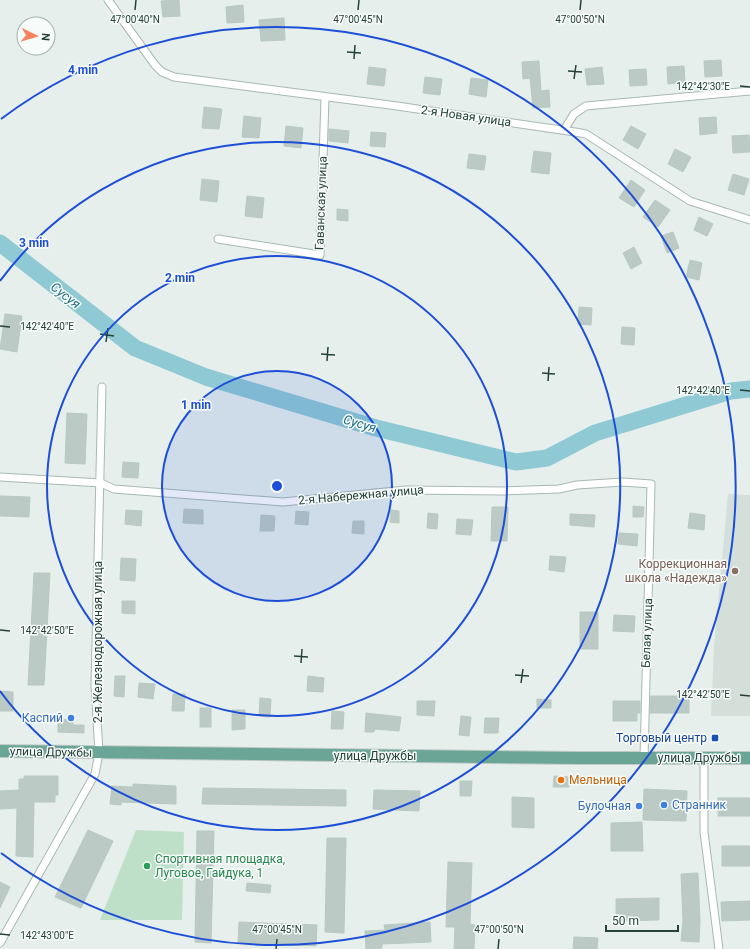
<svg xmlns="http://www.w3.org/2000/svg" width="750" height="949" viewBox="0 0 750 949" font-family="Roboto,sans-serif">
  <rect width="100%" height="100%" fill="#e6efeb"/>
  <path fill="#d4dfda" d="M728 494 750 495V716H711L714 647Z"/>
  <path fill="#bfe0c8" d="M136 830 184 832 182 920H100Z"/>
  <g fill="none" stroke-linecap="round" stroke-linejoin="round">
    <path stroke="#8ec9d4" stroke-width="17" d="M0 243 135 348 206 377 376 428 516 462 547 458 595 433 731 391 750 389"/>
  </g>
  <g fill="#bbcac4" stroke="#b8c9c2">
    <path d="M179 0 180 16 163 17 161 1Z"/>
    <path d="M243 5 244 22 227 23 226 7Z"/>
    <path d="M284 18 285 40 261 41 259 20Z"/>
    <path d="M721 60 722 76 705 77 704 61Z"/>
    <path d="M539 61 541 91 549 90 550 107 533 108 530 78 523 79 522 62Z"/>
    <path d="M684 66 685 82 668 84 667 67Z"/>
    <path d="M369 67 386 69 384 86 367 84Z"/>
    <path d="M602 67 604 84 587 85 585 69Z"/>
    <path d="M646 69 647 85 630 86 629 70Z"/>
    <path d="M425 77 442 79 440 95 423 93Z"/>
    <path d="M471 78 488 80 486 97 469 94Z"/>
    <path d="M204 107 222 109 219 129 202 128Z"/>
    <path d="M244 116 261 118 259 138 242 137Z"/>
    <path d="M716 117 717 133 700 135 699 118Z"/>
    <path d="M286 126 303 128 301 148 284 146Z"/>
    <path d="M631 126 646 134 638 149 623 140Z"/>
    <path d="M329 129 349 131 348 143 329 141Z"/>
    <path d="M371 132 386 133 385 147 370 146Z"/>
    <path d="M749 135 750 152 733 153 732 136Z"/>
    <path d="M675 149 691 157 683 172 668 164Z"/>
    <path d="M534 151 551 153 549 174 531 172Z"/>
    <path d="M469 154 486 156 484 170 467 168Z"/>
    <path d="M733 174 749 179 744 195 728 190Z"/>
    <path d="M202 179 219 181 217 202 200 200Z"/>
    <path d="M631 180 645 190 634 207 619 198Z"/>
    <path d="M247 196 264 198 262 218 245 216Z"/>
    <path d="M655 200 670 210 658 227 643 217Z"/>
    <path d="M337 209 348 210V221L337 220Z"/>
    <path d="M699 217 713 224 707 236 694 230Z"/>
    <path d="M673 232 679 248 667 253 661 236Z"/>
    <path d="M634 247 642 263 631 269 623 253Z"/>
    <path d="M690 260 702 263 699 280 686 277Z"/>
    <path d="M579 307 592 308 591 325 578 324Z"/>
    <path d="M5 314 22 316 17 352 0 349Z"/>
    <path d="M622 327 635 328 634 345 621 344Z"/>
    <path d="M67 413 87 414 85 464 65 463Z"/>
    <path d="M123 462 139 463 138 478 122 477Z"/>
    <path d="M0 496 30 497 29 517 0 516Z"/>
    <path d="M633 506 644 507 643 517H633Z"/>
    <path d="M492 507H508L507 541H491Z"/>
    <path d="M184 509 203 510V524L183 523Z"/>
    <path d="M126 510 142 511 141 526 125 524Z"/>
    <path d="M391 510 399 511V523L390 522Z"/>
    <path d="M296 511 309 512 308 525 295 524Z"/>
    <path d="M428 513 438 514 437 529 427 528Z"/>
    <path d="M690 513 705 515 704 530 688 528Z"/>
    <path d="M570 514 595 515 594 527 570 525Z"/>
    <path d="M261 515 275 516 274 531H260Z"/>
    <path d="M457 519 473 520 471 535 456 534Z"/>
    <path d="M353 521H364V534L352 533Z"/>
    <path d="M619 533 638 534 637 546 618 544Z"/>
    <path d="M550 556 566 557 564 572 549 570Z"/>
    <path d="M121 558 136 559 135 581 120 580Z"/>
    <path d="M34 573H50L44 685H28Z"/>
    <path d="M122 601H135V614L122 613Z"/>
    <rect x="580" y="612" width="18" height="37"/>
    <path d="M614 615 635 616 634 632 613 631Z"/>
    <path d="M115 676H125L124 697 114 696Z"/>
    <path d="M308 676 324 678 323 692 307 691Z"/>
    <path d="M139 683 155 684 153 699 138 697Z"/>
    <path d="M0 691 13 692V711H0Z"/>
    <path d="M173 694H185L184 711H172Z"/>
    <path d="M651 696H689V713H650Z"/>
    <path d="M260 698 271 699 270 717 259 716Z"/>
    <path d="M537 699 551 700V708H537Z"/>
    <path d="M417 701H435L434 716 417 715Z"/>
    <path d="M613 701H640V713H637V721H613Z"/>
    <rect x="200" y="708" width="11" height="19"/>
    <path d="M232 710H245V729L232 730Z"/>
    <path d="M332 711 344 712 343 729H331Z"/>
    <path d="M366 713 401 717 399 731 375 729 374 732H365Z"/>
    <path d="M461 716 471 717 469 736 459 735Z"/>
    <path d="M485 718H499L498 733H484Z"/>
    <path d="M58 719 73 720V725H84V733L58 732Z"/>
    <path d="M24 776H58V795H55V802H34L33 857 16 856 17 808 0 809V791L19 790V779H24Z"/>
    <path d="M554 776 569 777V787H553Z"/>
    <path d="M460 781H472L471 796H460Z"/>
    <path d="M133 784 176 786V804L121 802V805L110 804 112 786 133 787Z"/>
    <path d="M203 788 346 790V806L202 804Z"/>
    <path d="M644 789 687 791 686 821 643 820Z"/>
    <path d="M374 790 420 791 419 811 373 809Z"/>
    <path d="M512 797 534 798V828L512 827Z"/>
    <rect x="718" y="798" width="32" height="18"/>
    <path d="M642 822 643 851H611V823Z"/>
    <path d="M88 830 113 841 81 908 55 897Z"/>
    <path d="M197 831H214L211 943 195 942Z"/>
    <path d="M327 838H346L344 933 325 932Z"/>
    <rect x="722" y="846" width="28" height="20"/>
    <path d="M448 862 472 863 470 924 475 925 474 949H454L455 927H446Z"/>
    <path d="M698 873 700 921 699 942 681 941 683 920 681 874Z"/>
    <path d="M0 882 10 887 0 908Z"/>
    <path d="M247 883 271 885 270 893 246 891Z"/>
    <path d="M659 898V920L616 921V899Z"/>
    <path d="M750 901V920L722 921 721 902Z"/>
    <path d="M239 922 317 925 316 946 238 943Z"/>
    <path d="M430 922 431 942 382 944V948L366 949 365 931 385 930 384 925Z"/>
    <path d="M574 937 598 938 597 949H573Z"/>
  </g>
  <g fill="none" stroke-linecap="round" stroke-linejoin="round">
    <g stroke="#a8b8b2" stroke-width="9">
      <g id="minor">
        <path d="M108 0 155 65 162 72 174 77 390 105 575 132 586 134 690 201 750 220"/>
        <path d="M564 130 574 114 586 106 750 91"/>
        <path d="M218 239 320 255 325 97"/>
        <path d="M0 477 101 483 114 489 283 502 406 490 503 491 559 489 577 485 623 482 651 484 644 758"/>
        <path d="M704 758V832L719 949"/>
        <path d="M0 943 95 774 99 753 95 685 102 387"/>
      </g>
    </g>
    <g stroke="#c2cac8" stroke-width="14">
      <path id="primary" d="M0 751 580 758H750"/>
    </g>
    <use href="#minor" stroke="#fff" stroke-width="7"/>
    <use href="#primary" stroke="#6aa596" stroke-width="12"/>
  </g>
  <path fill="none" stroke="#24423a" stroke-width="1.5" d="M135 10 136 0M358 10 359 0M580 10 581 0M347 52 361 53M354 59 355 45M568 71 582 72M574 79 576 65M740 86 750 87M0 326 10 327M100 334 114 336M106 342 108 328M321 354 335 355M327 361 328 347M542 373 555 374M548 381 549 367M740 390 750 391M0 630 10 631M294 656 308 657M301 663 302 649M515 675 529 676M521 683 523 669M740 695 750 696M0 934 10 935M276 949 277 939M498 949 499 939"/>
  <circle cx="277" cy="486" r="115" fill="#1d4ed8" fill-opacity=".12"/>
  <g fill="none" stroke="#1d4ed8" stroke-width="2">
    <circle cx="277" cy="486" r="115"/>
    <circle cx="277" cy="486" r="230"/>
    <path d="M0 281A344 344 0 1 1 0 691"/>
    <path d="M1 119A459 459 0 1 1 1 853"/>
  </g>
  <circle fill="#8d6e63" stroke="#f7fbf9" stroke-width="1.5" cx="735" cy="571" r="4"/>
  <g fill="#3f7fe0" stroke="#f7fbf9" stroke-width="1.5">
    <circle cx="71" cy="718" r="4"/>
    <circle cx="664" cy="805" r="4"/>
    <circle cx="639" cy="806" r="4"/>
  </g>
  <rect fill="#1a4fb4" stroke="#f7fbf9" stroke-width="1.5" x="711" y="734" width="8" height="8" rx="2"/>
  <circle fill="#e8710a" stroke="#f7fbf9" stroke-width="1.5" cx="561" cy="780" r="4"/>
  <circle fill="#2e9e5b" stroke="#f7fbf9" stroke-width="1.5" cx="147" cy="866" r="4"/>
  <g text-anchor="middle" stroke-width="3" stroke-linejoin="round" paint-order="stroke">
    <g font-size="12" fill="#24423a" stroke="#f7fbf9">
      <text transform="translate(466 116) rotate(8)" y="4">2-я Новая улица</text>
      <text transform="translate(321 203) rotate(-88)" y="4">Гаванская улица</text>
      <text transform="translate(361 495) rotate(-5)" y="4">2-я Набережная улица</text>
      <text transform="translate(647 633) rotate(-88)" y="4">Белая улица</text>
      <text transform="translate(98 642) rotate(-90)" y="4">2-я Железнодорожная улица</text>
      <text transform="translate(51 752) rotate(1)" y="4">улица Дружбы</text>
      <text x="375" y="760">улица Дружбы</text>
      <text x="699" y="762">улица Дружбы</text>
    </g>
    <g font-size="12" fill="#785e54" stroke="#f7fbf9" text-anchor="end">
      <text x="727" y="568">Коррекционная<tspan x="727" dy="14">школа «Надежда»</tspan></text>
    </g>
    <g font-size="12" fill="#366cbe" stroke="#f7fbf9" text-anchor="end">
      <text x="63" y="722">Каспий</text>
      <text x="672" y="809" text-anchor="start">Странник</text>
      <text x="631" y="810">Булочная</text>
    </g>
    <g font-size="12" fill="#164399" stroke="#f7fbf9" text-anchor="end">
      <text x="707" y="742">Торговый центр</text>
    </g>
    <g font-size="12" fill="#c56008" stroke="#f7fbf9" text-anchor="start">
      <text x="569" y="784">Мельница</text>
    </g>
    <g font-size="12" fill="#27864d" stroke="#f7fbf9" text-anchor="start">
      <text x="155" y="863">Спортивная площадка,<tspan x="155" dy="14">Луговое, Гайдука, 1</tspan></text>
    </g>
    <g font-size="13" font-style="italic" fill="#1c6f80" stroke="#f7fbf9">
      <text transform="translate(66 295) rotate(38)" y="5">Сусуя</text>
      <text transform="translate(360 423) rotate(16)" y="5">Сусуя</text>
    </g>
  </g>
  <g font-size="10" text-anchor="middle" fill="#24423a" stroke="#f7fbf9" stroke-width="3" stroke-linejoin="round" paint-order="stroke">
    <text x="135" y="23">47°00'40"N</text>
    <text x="358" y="23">47°00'45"N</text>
    <text x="580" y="23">47°00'50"N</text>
    <text x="703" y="90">142°42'30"E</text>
    <text x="47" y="330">142°42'40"E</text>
    <text x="703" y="394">142°42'40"E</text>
    <text x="47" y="634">142°42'50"E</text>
    <text x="703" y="698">142°42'50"E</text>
    <text x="277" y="933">47°00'45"N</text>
    <text x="499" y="933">47°00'50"N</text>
    <text x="47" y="939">142°43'00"E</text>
  </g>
  <circle cx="277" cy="486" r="6" fill="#1d4ed8" stroke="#f7fbf9" stroke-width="2"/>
  <g font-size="12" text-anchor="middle" font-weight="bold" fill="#1d4ed8" stroke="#f7fbf9" stroke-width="3" stroke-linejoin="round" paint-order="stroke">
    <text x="83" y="74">4 min</text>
    <text x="34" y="247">3 min</text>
    <text x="180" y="282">2 min</text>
    <text x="196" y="409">1 min</text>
  </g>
  <g transform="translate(36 36) rotate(95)"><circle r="19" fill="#f7fbf9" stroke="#a3b1ad"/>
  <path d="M0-3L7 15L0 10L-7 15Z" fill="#f4845f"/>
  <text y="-6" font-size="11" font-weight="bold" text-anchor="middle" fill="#24423a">N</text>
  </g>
  <path d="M606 925v6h72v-6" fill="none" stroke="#24423a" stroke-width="2"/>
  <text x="612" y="925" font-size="12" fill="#24423a" stroke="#f7fbf9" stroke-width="3" paint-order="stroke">50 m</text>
</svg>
